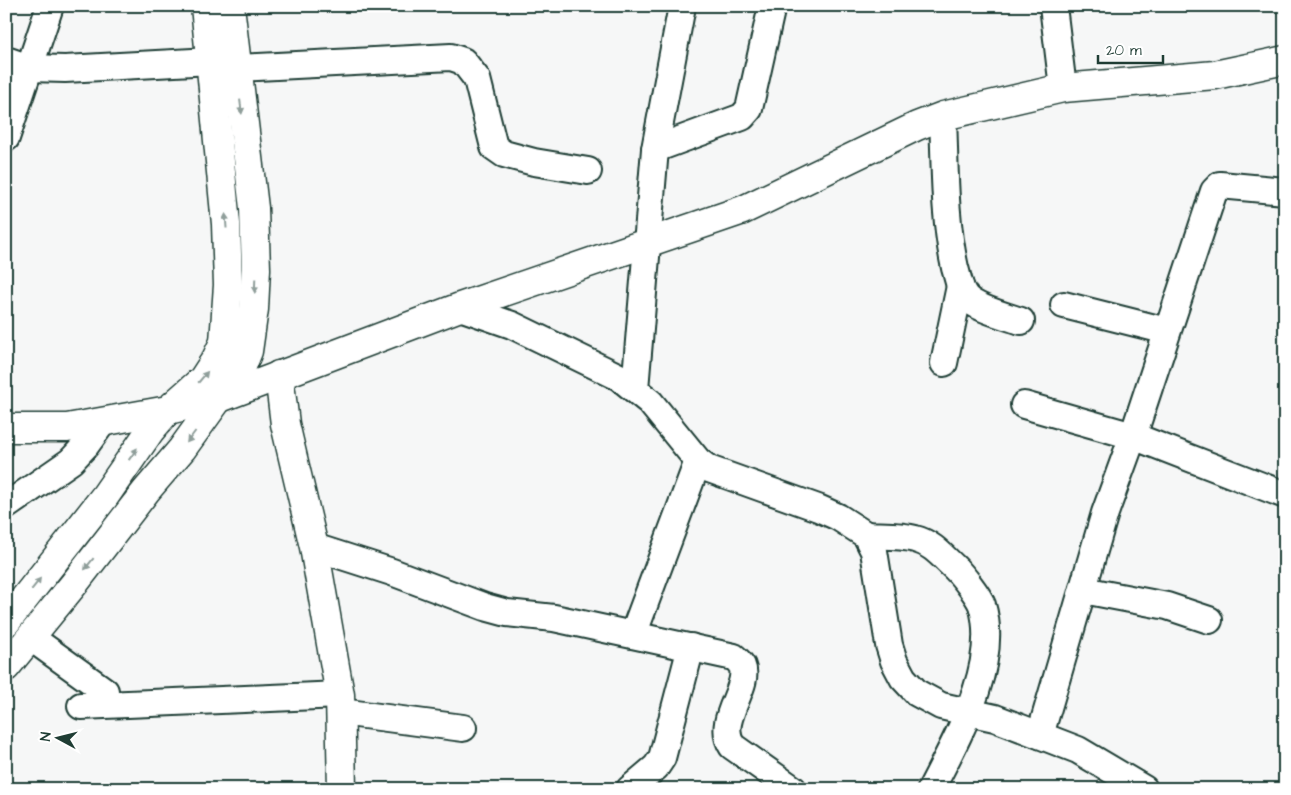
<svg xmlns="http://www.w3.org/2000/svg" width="1291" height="795" viewBox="0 0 1291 795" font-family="'Architects Daughter',sans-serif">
  <rect width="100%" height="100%" fill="#f6f7f7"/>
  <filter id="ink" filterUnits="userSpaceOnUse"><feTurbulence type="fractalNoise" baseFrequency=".02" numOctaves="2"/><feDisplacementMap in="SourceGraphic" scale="10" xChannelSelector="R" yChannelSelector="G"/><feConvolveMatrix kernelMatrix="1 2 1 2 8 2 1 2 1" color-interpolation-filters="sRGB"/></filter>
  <g filter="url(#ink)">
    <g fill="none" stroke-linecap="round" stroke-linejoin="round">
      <g stroke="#1f3d34" stroke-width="30">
        <g id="minor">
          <path d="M1053 6 1063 88"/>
          <path d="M6 60 29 68 65 69 211 61"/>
          <path d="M237 68 451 57 463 61 477 79 494 147 504 154 534 162 588 171"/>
          <path d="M943 116C945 167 944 218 955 268 958 277 959 288 965 296 974 308 1006 316 1021 321"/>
          <path d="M6 138 50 6"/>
          <path d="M655 149 742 117 749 109 772 6"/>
          <path d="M1064 305 1167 331"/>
          <path d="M460 307 512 325 619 377 650 402 698 461 709 469 818 508 838 517 866 535 874 551 889 645 894 661 903 678 917 693 941 706 995 718 1078 750 1144 789"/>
          <path d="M944 363 960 286"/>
          <path d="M635 389 655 149 682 6"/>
          <path d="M1024 405 1133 436 1285 495"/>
          <path d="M6 506 71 461 86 445 102 423"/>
          <path d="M866 535C881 536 901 535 915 539 932 543 943 557 955 568 963 576 978 595 982 605 1000 664 957 738 931 789"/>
          <path d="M314 547 392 572 485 607 507 613 554 618 734 657C736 659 740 662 742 666 751 687 715 720 732 746L793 789"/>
          <path d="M1083 590 1167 606 1209 620"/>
          <path d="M633 635 698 461"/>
          <path d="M30 637 105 691"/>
          <path d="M81 706 340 695"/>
          <path d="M341 712 463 728"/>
          <path d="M1040 735 1105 513 1133 436 1214 191 1220 185 1285 191"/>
          <path d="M630 789 656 767 662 758 691 647"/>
        </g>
      </g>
      <g stroke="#1f3d34" stroke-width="31">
        <g id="tertiary">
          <path d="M279 375 285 424 314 547 340 695 342 789"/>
          <path d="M6 622 105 496 150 431 168 410 203 379 216 359 224 342 228 285 226 224 205 6"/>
          <path d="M6 667 74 584 146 491 182 449 242 366 248 351 254 309 256 269 254 208 230 6"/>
        </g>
      </g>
      <g stroke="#1f3d34" stroke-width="31">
        <path id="secondary" d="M6 428H67L168 410 220 398 460 307 743 210 917 126 943 116 1063 88 1215 75 1285 60"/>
      </g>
      <use href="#minor" stroke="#fff" stroke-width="26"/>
      <use href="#tertiary" stroke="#fff" stroke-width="28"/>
      <use href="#secondary" stroke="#fff" stroke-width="28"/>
    </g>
    <defs><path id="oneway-solid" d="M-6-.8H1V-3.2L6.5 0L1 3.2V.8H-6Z" transform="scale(1.25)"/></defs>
    <g fill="#8f9e9a">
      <use href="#oneway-solid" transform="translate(241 107) rotate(83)"/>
      <use href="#oneway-solid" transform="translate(226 221) rotate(-94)"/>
      <use href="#oneway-solid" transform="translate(255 286) rotate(92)"/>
      <use href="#oneway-solid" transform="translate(203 377) rotate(-50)"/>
      <use href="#oneway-solid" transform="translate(191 437) rotate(127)"/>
      <use href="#oneway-solid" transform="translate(133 454) rotate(-55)"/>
      <use href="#oneway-solid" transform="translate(89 564) rotate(128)"/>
      <use href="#oneway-solid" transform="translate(36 584) rotate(-52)"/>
    </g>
  </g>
  <rect width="1291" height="795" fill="none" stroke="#fff" stroke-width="25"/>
  <rect x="12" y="12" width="1266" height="770" fill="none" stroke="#1f3d34" stroke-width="2" filter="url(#ink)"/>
  <g transform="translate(58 738) rotate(277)" stroke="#ffffff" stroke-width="4" paint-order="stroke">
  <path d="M0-4L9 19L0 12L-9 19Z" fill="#1f3d34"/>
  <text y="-8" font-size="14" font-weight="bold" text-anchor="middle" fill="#1f3d34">N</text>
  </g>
  <path d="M1098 55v8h65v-8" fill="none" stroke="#1f3d34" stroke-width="2.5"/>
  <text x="1106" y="55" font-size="15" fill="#1f3d34" stroke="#ffffff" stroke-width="4" paint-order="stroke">20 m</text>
</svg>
